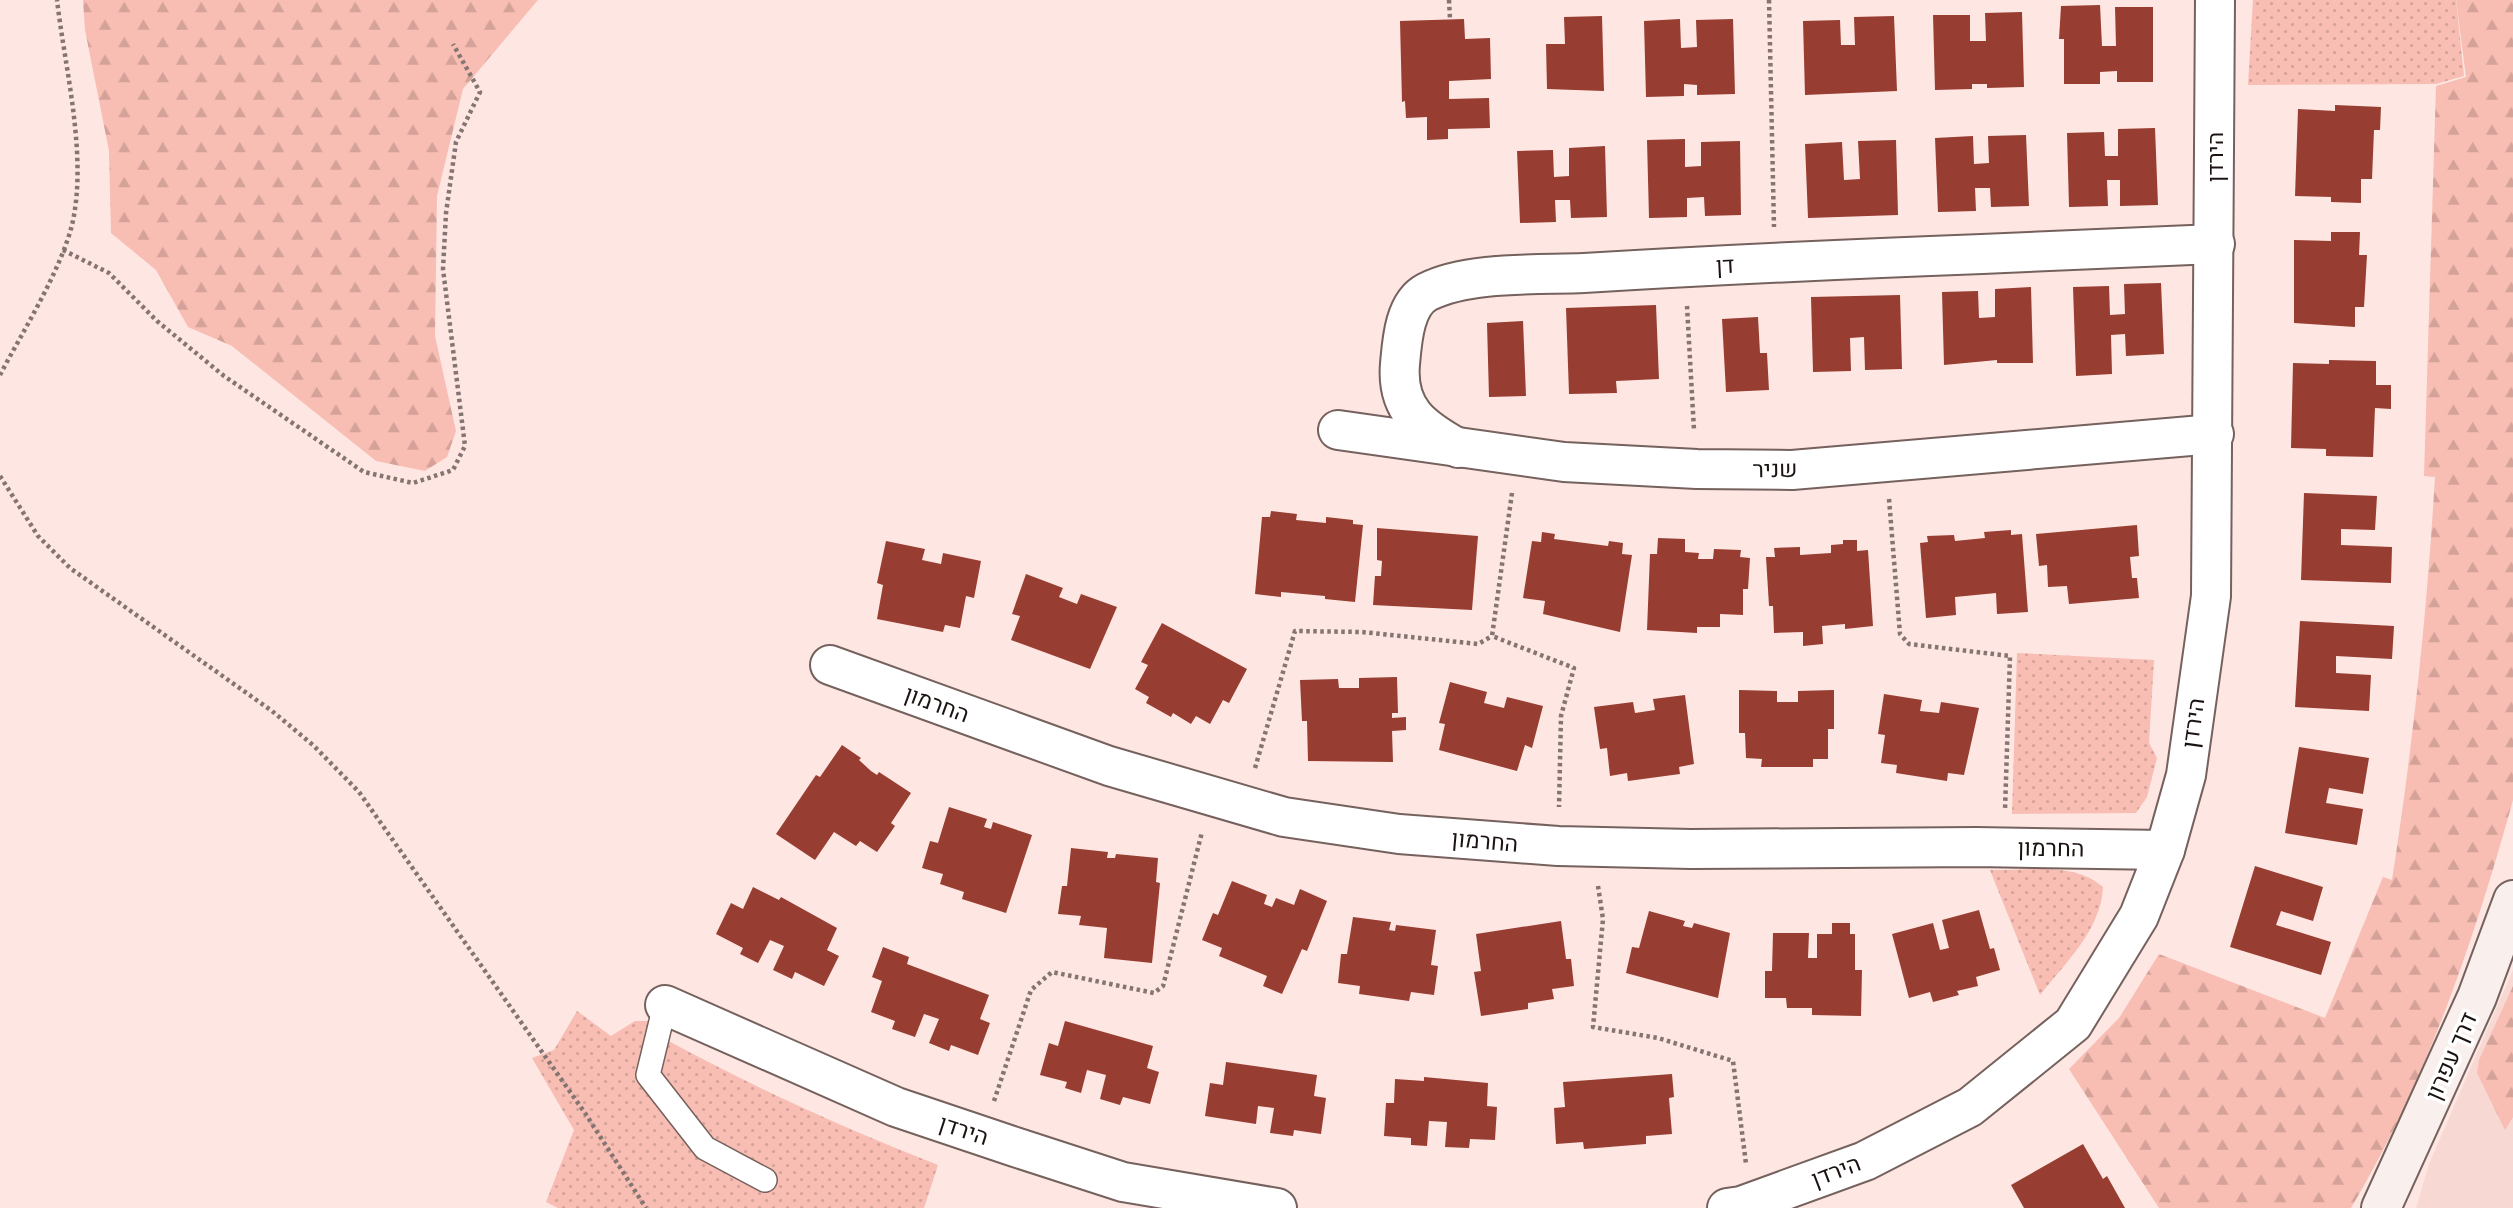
<svg xmlns="http://www.w3.org/2000/svg" width="2513" height="1208" viewBox="0 0 2513 1208" font-family="Poppins,Heebo,sans-serif">
  <defs>
    <pattern id="forest-firs" width="22" height="20" patternUnits="userSpaceOnUse" patternTransform="scale(1.75)"><rect width="22" height="20" fill="#f8bdb3"/><path d="M5 1l3.5 6h-7zM16 11l3.5 6h-7z" fill="#d4a299"/></pattern>
    <pattern id="park-dots" width="8" height="8" patternUnits="userSpaceOnUse" patternTransform="scale(1.75)"><rect width="8" height="8" fill="#f8bdb3"/><path d="M2 2h.1M6 6h.1" fill="none" stroke="#d4a299" stroke-width="1.8" stroke-linecap="round"/></pattern>
  </defs>
  <rect width="100%" height="100%" fill="#fee6e2"/>
  <path fill="#f8d8d2" d="M2513 970V1208H2416L2429 1164Z"/>
  <g fill="url(#forest-firs)">
    <path d="M83 0H538L463 89 437 196 435 336 456 431 447 457 425 471 376 461 232 346 188 327 156 270 111 233 109 151 85 30Z"/>
    <path d="M2456 0H2513V800C2474 941 2426 1082 2351 1208H2159L2069 1069 2119 1018 2159 954 2325 1018 2383 877 2392 880C2413 745 2427 613 2435 477L2424 476 2436 86 2466 77Z"/>
    <path d="M2513 986V1117L2505 1130 2477 1073 2479 1060Z"/>
  </g>
  <g fill="url(#park-dots)">
    <path d="M2253 0H2456L2464 76 2436 84 2248 85Z"/>
    <path d="M2017 653 2154 660 2149 743 2157 758 2147 797 2136 813 2012 814Z"/>
    <path d="M1990 870C2027 871 2074 861 2103 887 2101 930 2065 963 2040 995Z"/>
    <path d="M577 1011 611 1036 635 1021H658L663 1038C753 1087 843 1128 938 1165L924 1208H558L546 1202 574 1130 532 1058 554 1050Z"/>
  </g>
  <g fill="#983d31">
    <path d="M2100 5 2102 46H2116L2115 7H2153V82H2117V71L2100 72V84H2064V39H2059L2061 6Z"/>
    <path d="M2022 12 2024 87 1987 88V84H1972V89L1935 90 1933 15H1970V41H1986L1985 13Z"/>
    <path d="M1602 16 1604 91 1547 89 1546 44H1565L1564 17Z"/>
    <path d="M1894 16 1897 91 1805 95 1803 21 1840 20 1841 45H1855L1854 17Z"/>
    <path d="M1464 19 1465 39 1490 38 1491 79 1449 81V99L1489 98 1490 128 1448 129V139L1427 140V117L1406 118 1405 101 1402 102 1400 21Z"/>
    <path d="M1680 19 1681 48 1697 47 1696 20 1733 19 1735 94 1697 95V85L1684 84V96L1646 97 1644 21Z"/>
    <path d="M2335 105 2381 107 2380 130H2374L2372 179H2361V203L2331 202V197L2295 196 2298 109 2335 111Z"/>
    <path d="M2155 128 2158 205 2120 206V180H2107L2108 206 2069 207 2067 133 2104 132 2105 156H2118V129Z"/>
    <path d="M2026 135 2029 206 1991 207 1990 188H1975L1976 211 1938 212 1935 138 1973 136 1974 164 1989 163 1988 136Z"/>
    <path d="M1685 139V167L1701 166V142L1740 141 1741 215 1705 216 1704 197 1687 198V217L1649 218 1647 140Z"/>
    <path d="M1896 140 1898 215 1808 218 1805 144 1842 142 1844 180 1860 179 1858 141Z"/>
    <path d="M1605 146 1607 217 1571 218 1570 200H1555L1556 222 1520 223 1517 151 1553 150 1554 177 1569 176V148Z"/>
    <path d="M2331 232H2360L2359 255H2367L2364 307H2355V327L2294 323V240L2331 241Z"/>
    <path d="M2161 283 2164 354 2126 356 2125 334 2111 335 2112 374 2076 376 2073 287 2109 286 2110 315 2125 314 2124 284Z"/>
    <path d="M2031 287 2033 363H1997V360L1944 365 1942 292 1978 291 1979 318 1995 317V289Z"/>
    <path d="M1900 295 1902 369 1865 370 1864 337 1850 338 1851 371 1813 372 1811 297Z"/>
    <path d="M1656 305 1659 379 1616 381 1617 393 1569 394 1566 308Z"/>
    <path d="M1758 317 1760 353H1767L1769 390 1726 392 1722 319Z"/>
    <path d="M1523 321 1526 396 1489 397 1487 323Z"/>
    <path d="M2329 360 2376 361V385H2391V409L2375 408 2373 457 2326 456V449L2291 448 2293 363 2329 364Z"/>
    <path d="M2304 493 2377 496 2375 530 2341 529V545L2392 547 2391 583 2301 580Z"/>
    <path d="M1271 511 1297 514 1296 520 1326 523V517L1353 520V524L1363 525 1355 602 1325 599V596L1281 592V597L1255 594 1262 517H1270Z"/>
    <path d="M2137 525 2139 556 2130 557 2132 578H2137L2139 598 2069 604 2067 586 2048 587 2047 565 2039 566 2036 534Z"/>
    <path d="M1377 528 1478 536 1472 610 1373 605 1375 576H1381L1382 561 1377 560Z"/>
    <path d="M2011 530V535L2022 534 2028 612 1997 614 1996 593 1955 597 1956 615 1926 618 1920 543 1928 542 1927 536 1954 535 1955 541 1985 538 1984 532Z"/>
    <path d="M1542 532 1555 534 1554 539 1608 546 1609 541 1623 543 1622 554 1632 555 1620 632 1543 614 1545 601 1523 598 1532 541 1541 542Z"/>
    <path d="M1658 538 1685 539V552L1699 553 1698 559H1713L1714 549 1741 550 1740 557 1750 558 1748 589H1743V615L1720 614V627H1697V633L1647 630 1650 554H1657Z"/>
    <path d="M1843 540H1857V551L1868 550 1873 626 1845 629V624L1822 626 1823 644 1803 646V632L1774 633 1773 606H1769L1766 557H1775L1774 548 1800 547V555L1831 553V545L1843 544Z"/>
    <path d="M886 541 925 549 922 560 941 564 943 553 981 561 974 598 966 596 960 628 945 625 943 632 877 619 883 585 877 583Z"/>
    <path d="M1026 574 1063 588 1059 597 1077 604 1081 594 1117 607 1090 669 1011 640 1020 616 1012 614Z"/>
    <path d="M2300 621 2394 626 2392 659 2336 656V673L2371 675 2369 711 2295 707Z"/>
    <path d="M1162 623 1247 669 1229 703 1223 700 1210 724 1196 716 1191 724 1173 713 1171 717 1146 703 1149 697 1135 689 1148 665 1141 662Z"/>
    <path d="M1397 677 1398 713H1392V718L1406 717V730L1392 731 1393 762 1308 761 1307 721H1302L1300 680 1338 679 1339 688H1359V678Z"/>
    <path d="M1450 682 1487 692 1484 703 1504 708 1507 697 1543 706 1532 748 1525 745 1517 771 1439 750 1445 724 1439 723Z"/>
    <path d="M1739 690 1777 691V702H1798V691L1834 690V729H1828V759H1813V767H1761L1762 759 1746 758 1745 733H1739Z"/>
    <path d="M1884 694 1922 700 1920 711 1939 713 1941 702 1979 708 1964 775 1948 773 1947 781 1896 773 1897 765 1881 763 1885 735 1878 734Z"/>
    <path d="M1685 695 1694 764 1679 767 1680 774 1628 781 1627 773 1610 776 1607 748 1600 749 1594 707 1633 702 1635 713 1655 710 1653 699Z"/>
    <path d="M842 745 861 758 859 760 871 771 877 775 879 772 911 793 891 823 895 826 877 852 860 841 856 846 834 832 815 860 776 834 816 775 820 777Z"/>
    <path d="M2299 747 2369 758 2363 794 2329 788 2326 803 2363 809 2357 845 2285 833Z"/>
    <path d="M949 807 987 819 984 827 991 829 993 822 1032 835 1006 913 962 899 964 892 940 884 943 874 922 868 930 841 938 843Z"/>
    <path d="M1071 848 1108 852 1107 858H1115L1116 854 1158 858 1156 882 1160 883 1152 963 1104 958 1107 928 1079 925 1081 916 1058 914 1062 886H1067Z"/>
    <path d="M2255 866 2323 887 2313 921 2281 911 2276 925 2331 942 2321 975 2230 947Z"/>
    <path d="M1232 881 1267 895 1264 904 1272 907 1276 898 1294 905 1300 889 1327 901 1307 951 1302 949 1282 994 1263 986 1267 976 1219 956 1222 948 1202 940 1213 913 1218 915Z"/>
    <path d="M753 887 779 900 781 897 837 928 827 950 839 956 824 986 795 972 792 979 773 970 784 946 770 940 758 963 740 954 743 948 716 934 731 903 743 909Z"/>
    <path d="M1979 910 1990 949 1994 948 2000 970 1976 977 1978 986 1957 991 1959 995 1933 1002 1930 992 1909 998 1892 934 1933 923 1940 950 1949 948 1942 920Z"/>
    <path d="M1649 911 1685 921 1683 926 1692 928 1694 923 1730 933 1718 998 1626 973 1632 947 1639 948Z"/>
    <path d="M1353 917 1391 922 1389 930 1395 931 1396 925 1436 930 1431 965 1438 966 1434 995 1411 992 1409 1001 1359 994 1360 986 1338 983 1341 954H1347Z"/>
    <path d="M1561 921 1566 959H1571L1574 986 1552 989 1554 999 1528 1003V1009L1481 1016 1474 972 1481 971 1476 934Z"/>
    <path d="M1832 923H1850V934H1855V970H1862L1861 1016 1812 1015V1008H1787L1786 998H1765V971H1772L1773 933H1809L1808 958H1817V934H1832Z"/>
    <path d="M883 947 909 957 907 964 989 995 980 1019 990 1023 978 1055 951 1045 949 1051 929 1043 939 1019 924 1014 915 1037 892 1029 895 1021 871 1012 882 981 872 977Z"/>
    <path d="M1065 1021 1153 1046 1147 1068 1159 1072 1150 1104 1123 1097 1120 1105 1100 1099 1106 1075 1087 1070 1081 1093 1065 1088 1067 1082 1040 1075 1049 1043 1058 1046Z"/>
    <path d="M1226 1062 1317 1075 1314 1096 1326 1098 1321 1134 1294 1130 1293 1136 1270 1133 1274 1108 1258 1106 1256 1124 1205 1116 1210 1083 1223 1085Z"/>
    <path d="M1672 1074 1674 1097 1669 1098 1672 1134 1646 1136V1144L1584 1149 1583 1142 1556 1144 1554 1108 1565 1107 1563 1082Z"/>
    <path d="M1424 1077 1488 1083 1487 1106 1497 1107 1495 1140 1470 1139 1469 1148 1445 1147 1447 1122 1429 1121 1427 1146 1411 1145V1138L1384 1136 1386 1103H1394L1395 1079 1424 1081Z"/>
    <path d="M2083 1144 2103 1179 2107 1176 2125 1208H2024L2011 1185Z"/>
  </g>
  <g fill="none" stroke-linecap="round" stroke-linejoin="round">
    <g stroke="#75615d" stroke-width="26">
      <path id="lane" d="M665 1005 648 1075 705 1148 765 1180"/>
    </g>
    <g stroke="#75615d" stroke-width="42">
      <g id="street">
        <path d="M1338 430 1564 462 1697 469 1792 470 2214 434"/>
        <path d="M1458 448C1422 428 1396 410 1400 364 1402 342 1404 304 1427 292 1468 271 1539 275 1584 273 1717 265 1849 259 1982 254 2059 250 2137 247 2215 244"/>
        <path d="M830 665 1109 766 1284 817 1399 834 1558 846 1691 849 1976 847 2165 850"/>
        <path d="M665 1005 896 1107 1015 1147 1123 1182 1277 1208"/>
        <path d="M1727 1208 1741 1206 1865 1161 1970 1107 2073 1024 2139 916 2165 850 2186 775 2211 596 2215 0"/>
      </g>
    </g>
    <g stroke="#75615d" stroke-width="42">
      <path id="secondary" d="M2381 1208 2477 997 2513 900"/>
    </g>
    <g stroke="#847572" stroke-width="4.5" stroke-dasharray="3.5 3.5" stroke-linecap="butt">
      <path d="M1449 0 1450 19"/>
      <path d="M1769 0 1774 227"/>
      <path d="M63 250 109 273 157 321 224 376 364 472 413 483 453 470 465 446 443 269 446 213 456 142 480 92 453 44"/>
      <path d="M1687 306 1694 430"/>
      <path d="M0 375C23 331 60 272 72 225 88 157 65 69 57 0"/>
      <path d="M0 476 38 536 70 568 272 711 313 745 359 792 585 1113 646 1208"/>
      <path d="M1512 493 1492 636 1574 668 1561 716 1559 807"/>
      <path d="M1889 499 1900 634 1909 644 2010 656 2005 810"/>
      <path d="M1255 768 1295 631 1362 632 1478 644 1492 636"/>
      <path d="M1598 886 1603 919 1593 1027 1658 1038 1733 1061 1746 1164"/>
      <path d="M994 1101 1031 990 1052 972 1154 993 1163 986 1202 832"/>
    </g>
    <use href="#lane" stroke="#fff" stroke-width="23"/>
    <use href="#street" stroke="#fff" stroke-width="38"/>
    <use href="#secondary" stroke="#f9f0ee" stroke-width="38"/>
  </g>
  <g text-anchor="middle" stroke-width="7" stroke-linejoin="round" paint-order="stroke">
    <g font-size="23" fill="#1b1311" stroke="#fff">
      <text transform="translate(2215 157) rotate(-90)" y="8">הירדן</text>
      <text transform="translate(1725 265) rotate(-3)" y="8">דן</text>
      <text transform="translate(1775 469) rotate(-1)" y="8">שניר</text>
      <text transform="translate(937 704) rotate(20)" y="8">החרמון</text>
      <text transform="translate(2193 723) rotate(-82)" y="8">הירדן</text>
      <text transform="translate(1485 841) rotate(5)" y="8">החרמון</text>
      <text transform="translate(2051 848) rotate(1)" y="8">החרמון</text>
      <text transform="translate(2451 1056) rotate(-66)" y="8">דרך עפרון</text>
      <text transform="translate(964 1130) rotate(18)" y="8">הירדן</text>
      <text transform="translate(1836 1171) rotate(-21)" y="8">הירדן</text>
    </g>
  </g>
</svg>
